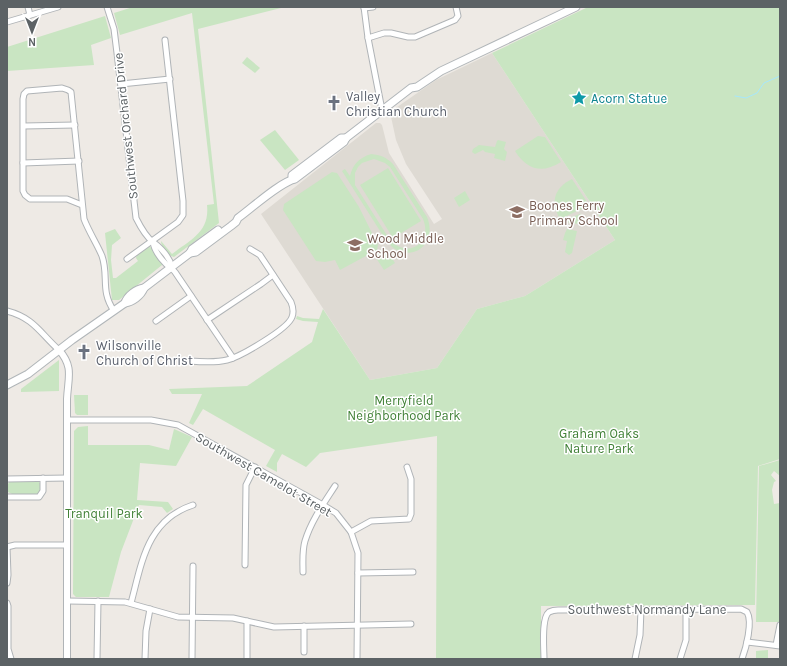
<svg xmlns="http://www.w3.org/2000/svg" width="787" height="666" viewBox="0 0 787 666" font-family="Karla,sans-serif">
  <rect width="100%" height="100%" fill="#eeeae5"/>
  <path fill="#dedad3" d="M492 53 615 240 525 296 477 309 437 368 370 380 261 214 376 123H380L382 125 389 153 434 224 442 219 406 164 396 140 390 112 436 80Z"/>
  <g fill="#c9e5c2" fill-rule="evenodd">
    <path d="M133 7H285L198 29 219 223 174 257C168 256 161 247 161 241L172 254C190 240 210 232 207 205L214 204 192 13 120 35 114 13Z"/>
    <path d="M588 7H780V459L758 466 755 605 541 606V659H436L437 436 320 453 306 467 282 454 277 463V472L266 466 275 450 203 409 193 425 189 423 202 394H172L169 389 247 386 312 342 318 322 303 321 296 319 297 316 303 318 319 319 323 309 370 380 437 368 477 309 525 296 615 240 492 53Z"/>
    <path d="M105 16 111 38 91 45 94 65 7 71V47Z"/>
    <path d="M247 57 260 68 255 73 242 63Z"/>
    <path d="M275 130 299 160 285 170 260 140Z"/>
    <path d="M538 136 545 137 561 162C542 174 527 170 515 151Z"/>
    <path d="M498 140 506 142 504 149 507 152 505 161 494 158 495 154 485 152 483 150 475 154 472 152 473 149 479 145 495 147 497 141Z"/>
    <path d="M371 154C381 155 386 157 393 164L427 217C439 246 408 266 387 242L342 171 345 169 350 176C353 164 359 158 371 154ZM374 159 385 163 390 167 423 219C433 243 408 259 390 240L355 185V173L358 167 362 163Z"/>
    <path d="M388 168 421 221 393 238 360 185Z"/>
    <path d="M332 172 337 173 359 207 378 245 377 250 340 270 335 260 325 262 316 261 283 210 284 204Z"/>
    <path d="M572 179 587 202 586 207 560 219C550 202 554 188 572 179Z"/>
    <path d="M465 191 470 200 459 207 454 198Z"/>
    <path d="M580 214 584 216V222L581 224 569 223 567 219Z"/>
    <path d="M115 229 121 238 112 245 111 260 113 278H116L138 261 136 258 137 254 149 245 162 263V265L119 300H112L105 233Z"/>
    <path d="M567 229 577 231 572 253 569 255 565 252 567 241 563 240 565 233Z"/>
    <path d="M385 248 395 263 384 270 374 255Z"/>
    <path d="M59 360V391L21 392V389Z"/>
    <path d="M74 395H88V415H77L75 413Z"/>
    <path d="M88 426V445H149L169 450 174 429 192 437 176 466 140 463 137 500 168 502 173 509 167 513 162 507 139 505 121 552 109 597H76L73 594 74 431 78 427Z"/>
    <path d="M780 460V476L774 471 771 475 776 481 774 482 772 490 774 504 780 503V618L779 622H756L759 466Z"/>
    <path d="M10 481H38L41 484V491L38 494H12L8 492V484Z"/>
    <path d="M768 650V659H756V651Z"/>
  </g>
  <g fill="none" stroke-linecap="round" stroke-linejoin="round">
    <path stroke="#a7e7fc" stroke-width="1" d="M735 96 746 98 757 93 764 83 780 76"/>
    <g stroke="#b0b4b7" stroke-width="7">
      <g id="minor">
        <path d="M28 7 30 15"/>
        <path d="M107 7 114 29 117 53 136 218C140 226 145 236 153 242 161 248 169 256 172 267"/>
        <path d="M364 7 368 38 382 110"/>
        <path d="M364 8 373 7"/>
        <path d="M7 22 58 7"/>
        <path d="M368 38 384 33H391L408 37H415L455 20 458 16 456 7"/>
        <path d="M121 84 170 79"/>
        <path d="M24 126 75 125"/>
        <path d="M23 163 79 161"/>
        <path d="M82 205 67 199H30L25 195 23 191V99L24 94 27 91 62 88 68 90 71 92 84 219C89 232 97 244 102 256 109 276 100 291 114 311"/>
        <path d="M153 242C154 249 160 258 166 264 169 267 172 268 175 272L233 358"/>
        <path d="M127 259 178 222 183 215V201L165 40"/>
        <path d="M7 311C34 318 40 333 59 350"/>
        <path d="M207 320 261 284 273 275"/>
        <path d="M156 321 191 296"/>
        <path d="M190 361C202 362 215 363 227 360 240 357 288 329 292 317 294 312 293 307 291 302L260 255 250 249"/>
        <path d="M67 420H151L178 425 323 505 336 513 351 532 358 553 357 659"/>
        <path d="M7 479 67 478"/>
        <path d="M7 497H39L43 491V478"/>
        <path d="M351 532 371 521 409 519 411 514V479L407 467"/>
        <path d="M7 547 15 545H67"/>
        <path d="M245 565 246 485 255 467"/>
        <path d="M303 572C303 562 302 551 305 541 311 521 324 503 335 486"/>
        <path d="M358 573 413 572"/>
        <path d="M7 583 8 575 7 547"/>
        <path d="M68 601 125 602 178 617 233 618 274 627 411 624"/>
        <path d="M7 603 8 606V649L11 659"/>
        <path d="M131 603C142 562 147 520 193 505"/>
        <path d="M304 626V652"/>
        <path d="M747 642 780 646"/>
        <path d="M776 645 780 625"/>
        <path d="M247 658V621"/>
        <path d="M97 659 98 601"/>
        <path d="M145 659 146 631 150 609"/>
        <path d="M192 659 193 566"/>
        <path d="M544 659C544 649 541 618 549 612 551 611 555 610 558 610L741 609 747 612C753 622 746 648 742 659"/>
        <path d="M635 659 640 635 641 609"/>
        <path d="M680 659 686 640V609"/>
      </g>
    </g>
    <g stroke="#b0b4b7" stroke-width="8">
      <path id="tertiary" d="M59 350C74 367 68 378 67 399V659"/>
    </g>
    <g stroke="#b1b6b9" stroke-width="9">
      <g id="secondary">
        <path d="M292 177V175L341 138H346"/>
        <path d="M190 253 196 252 231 226 236 222 238 218C252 208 280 182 295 179L344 142 346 138 411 88 417 87 441 71 576 7"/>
        <path d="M125 303C127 296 136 289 144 288"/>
        <path d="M7 385 28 374 72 340 125 303C132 302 141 296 144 288L190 253 192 249 218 230"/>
      </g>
    </g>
    <use href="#minor" stroke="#fff" stroke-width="5"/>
    <use href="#tertiary" stroke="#fff" stroke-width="6"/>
    <use href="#secondary" stroke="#fff" stroke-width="7"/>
  </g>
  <defs>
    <g id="sight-bare" transform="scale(1.2)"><path d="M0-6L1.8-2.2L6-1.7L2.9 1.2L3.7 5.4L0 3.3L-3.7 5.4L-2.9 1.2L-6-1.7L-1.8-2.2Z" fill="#0f9aa8" stroke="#fff" stroke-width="2.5" paint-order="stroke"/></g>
    <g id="church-bare" transform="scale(1.2)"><path d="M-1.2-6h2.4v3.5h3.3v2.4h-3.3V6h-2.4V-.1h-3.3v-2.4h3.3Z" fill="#6b7280" stroke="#fff" stroke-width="2.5" paint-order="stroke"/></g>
    <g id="school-bare" transform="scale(1.2)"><path d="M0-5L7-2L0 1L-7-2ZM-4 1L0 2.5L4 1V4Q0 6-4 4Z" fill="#8d6e63" stroke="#fff" stroke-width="2.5" paint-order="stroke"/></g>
  </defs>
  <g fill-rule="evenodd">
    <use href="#sight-bare" x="579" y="98"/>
    <use href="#church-bare" x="334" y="103"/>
    <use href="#school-bare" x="517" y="212"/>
    <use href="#school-bare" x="355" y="245"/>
    <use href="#church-bare" x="84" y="352"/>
  </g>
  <g text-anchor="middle" stroke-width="3" stroke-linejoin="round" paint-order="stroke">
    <g font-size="13" fill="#5b616d" stroke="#fff" text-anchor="start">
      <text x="346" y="101">Valley<tspan x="346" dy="15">Christian Church</tspan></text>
      <text x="96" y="350">Wilsonville<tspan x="96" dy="15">Church of Christ</tspan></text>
    </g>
    <g font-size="13" fill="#0d838f" stroke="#fff" text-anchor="start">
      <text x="591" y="103">Acorn Statue</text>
    </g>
    <g font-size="13" fill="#5c6265" stroke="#fff">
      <text transform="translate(125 126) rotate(-96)" y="5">Southwest Orchard Drive</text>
      <text transform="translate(264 474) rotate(30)" y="5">Southwest Camelot Street</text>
      <text x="647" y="614">Southwest Normandy Lane</text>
    </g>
    <g font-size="13" fill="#785e54" stroke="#fff" text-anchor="start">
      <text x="529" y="210">Boones Ferry<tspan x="529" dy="15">Primary School</tspan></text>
      <text x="367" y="243">Wood Middle<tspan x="367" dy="15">School</tspan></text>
    </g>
    <g font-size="13" fill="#418137" stroke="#fff">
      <text x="404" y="405">Merryfield<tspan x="404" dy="15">Neighborhood Park</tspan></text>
      <text x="599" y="438">Graham Oaks<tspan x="599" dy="15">Nature Park</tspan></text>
      <text x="104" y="518">Tranquil Park</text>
    </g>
  </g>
  <rect width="787" height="666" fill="none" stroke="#5c6265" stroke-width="16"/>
  <g transform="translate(32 32) rotate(180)" stroke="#ffffff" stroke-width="3" paint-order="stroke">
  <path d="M0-3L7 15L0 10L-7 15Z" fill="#5c6265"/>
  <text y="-6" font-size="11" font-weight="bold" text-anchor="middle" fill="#5c6265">N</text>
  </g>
</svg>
